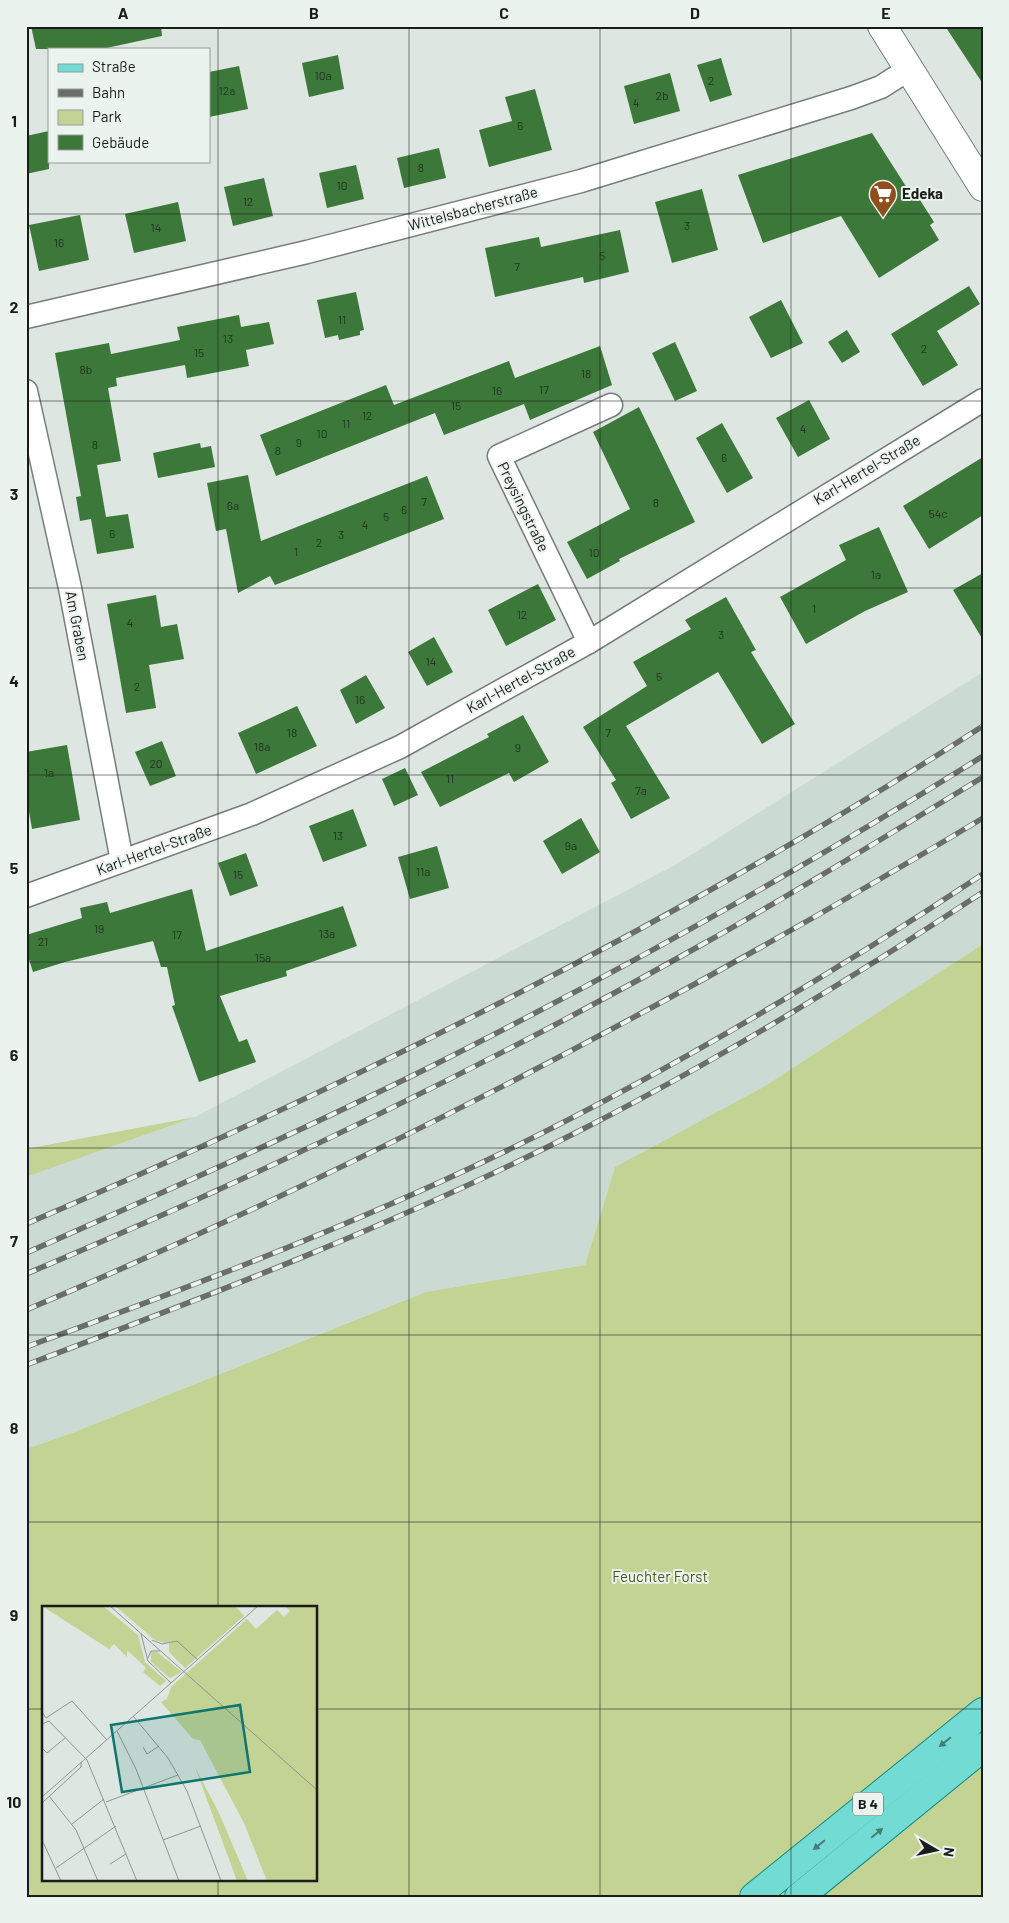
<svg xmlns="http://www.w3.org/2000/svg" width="1009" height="1923" viewBox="0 0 1009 1923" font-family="Barlow,sans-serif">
  <rect width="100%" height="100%" fill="#dee6e2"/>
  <path fill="#cbdbd3" d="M983 672V944L765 1086 615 1167 585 1265 426 1292 72 1433 26 1449V1177L195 1117 675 865Z"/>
  <g fill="#c2d393" fill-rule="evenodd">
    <path d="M983 944V1897H26V1449L72 1433 426 1292 585 1265 615 1167 765 1086ZM44 1607H316V1879H44Z"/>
    <path d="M195 1117 26 1177V1149Z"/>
  </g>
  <g fill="#3c7839">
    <path d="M31 26H161L162 36 102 49H36Z"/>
    <path d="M945 26H983V84Z"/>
    <path d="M338 55 344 89 309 97 302 63Z"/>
    <path d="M721 58 732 95 710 102 697 65Z"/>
    <path d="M239 66 248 109 209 117V72Z"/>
    <path d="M670 73 680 111 634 124 624 86Z"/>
    <path d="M535 89 552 150 489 167 479 130 512 121 505 97Z"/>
    <path d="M49 131V169L26 174V136Z"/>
    <path d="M872 133 914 199 918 197 934 222 930 225 939 240 879 278 841 216 763 243 738 175Z"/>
    <path d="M439 148 446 178 404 188 397 158Z"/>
    <path d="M356 165 364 199 327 208 319 173Z"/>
    <path d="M264 178 273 216 233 226 224 187Z"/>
    <path d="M702 189 718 250 672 263 655 202Z"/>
    <path d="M178 202 186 241 134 253 125 214Z"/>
    <path d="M80 215 89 260 39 271 29 225Z"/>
    <path d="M620 230 629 272 584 283 583 277 495 297 485 248 539 237 541 247Z"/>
    <path d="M969 286 980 304 937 331 958 365 923 386 891 334Z"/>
    <path d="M356 292 364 330 360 331V335L339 340 338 335 325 338 317 300Z"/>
    <path d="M781 300 803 343 771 358 749 317Z"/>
    <path d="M239 315 241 327 269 322 274 344 246 350 249 366 187 378 185 365 116 378 117 386 108 388 121 461 97 465 106 517 128 514 134 548 97 554 91 519 80 521 76 497 81 496 55 353 109 343 111 354 180 340 177 327Z"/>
    <path d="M847 330 860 352 842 363 828 342Z"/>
    <path d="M675 342 697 391 675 401 652 353Z"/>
    <path d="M600 346 612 385 530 420 524 404 444 435 435 413 276 476 260 435 386 385 394 405 509 361 515 378Z"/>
    <path d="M809 400 830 439 798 457 776 418Z"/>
    <path d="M639 407 695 522 619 559 620 561 587 579 567 542 630 509 593 432Z"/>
    <path d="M722 423 753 478 727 493 696 438Z"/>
    <path d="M200 443 201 448 211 446 215 467 158 478 153 453Z"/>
    <path d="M983 457V515L929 549 903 506Z"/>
    <path d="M248 475 261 541 427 476 444 519 275 585 270 576 238 593 226 529 216 531 207 483Z"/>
    <path d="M879 527 908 592 865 611 806 644 780 597 846 560 839 545Z"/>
    <path d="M983 573V640L953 590Z"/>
    <path d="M538 584 556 620 506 646 488 610Z"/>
    <path d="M156 595 161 627 177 624 184 659 149 665 156 708 126 713 107 604Z"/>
    <path d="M726 597 756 650 751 652 795 724 762 744 718 672 626 726 670 798 631 819 611 783 616 780 583 727 647 686 633 662 691 629 685 620Z"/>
    <path d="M434 637 453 672 427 686 408 652Z"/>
    <path d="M366 675 385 708 356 724 340 690Z"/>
    <path d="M297 706 317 746 256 774 238 733Z"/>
    <path d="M523 715 549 762 514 782 509 773 440 807 421 772 489 737 487 734Z"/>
    <path d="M162 741 176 776 150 786 135 752Z"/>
    <path d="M67 745 80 820 32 829 26 794V752Z"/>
    <path d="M405 768 418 795 394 806 382 779Z"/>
    <path d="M353 809 367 846 323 862 309 826Z"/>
    <path d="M581 818 600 852 562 874 543 841Z"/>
    <path d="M437 846 449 888 410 899 398 857Z"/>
    <path d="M246 853 258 886 230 896 218 863Z"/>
    <path d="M192 889 206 951 343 906 357 946 286 971 287 976 220 996 239 1042 247 1039 256 1062 199 1082 172 1006 175 1005 167 967H161L153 941 65 962 33 972 26 950V935L82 918 80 908 107 902 110 913Z"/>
  </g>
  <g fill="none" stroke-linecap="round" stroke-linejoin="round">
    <g stroke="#767e7a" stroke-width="25">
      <g id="minor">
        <path d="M26 317 307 252 581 181 851 98 881 87 909 69"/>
        <path d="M26 391 70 588 122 861"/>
        <path d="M589 642 499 456 611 405"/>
        <path d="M26 896 252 814 400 747 589 642 983 400"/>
      </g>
    </g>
    <g stroke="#767e7a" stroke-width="30">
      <path id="tertiary" d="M882 26 983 187"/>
    </g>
    <g stroke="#158981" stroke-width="30">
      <g id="primary">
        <path d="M754 1897 983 1712"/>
        <path d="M799 1897 983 1747"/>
      </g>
    </g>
    <use href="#minor" stroke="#fff" stroke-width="22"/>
    <use href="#tertiary" stroke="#fff" stroke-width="28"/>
    <use href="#primary" stroke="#71dbd4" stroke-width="28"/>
    <g stroke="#696e6b" stroke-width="5.5">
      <g id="rail">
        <path d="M26 1224C356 1083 681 921 983 726"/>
        <path d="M26 1253C162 1193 297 1133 430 1067 619 972 804 868 983 756"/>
        <path d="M26 1274C257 1177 485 1067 703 944 798 891 890 834 983 777"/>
        <path d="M26 1310C359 1169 674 1004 983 818"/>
        <path d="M26 1347C188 1288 349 1227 504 1152 670 1071 829 976 983 874"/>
        <path d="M26 1365C216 1293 405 1221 585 1128 722 1058 854 977 983 892"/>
      </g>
    </g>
    <use href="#rail" stroke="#ebf3ef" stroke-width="4" stroke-dasharray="11" stroke-linecap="butt"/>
  </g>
  <defs><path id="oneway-solid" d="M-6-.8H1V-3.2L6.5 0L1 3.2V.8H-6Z" transform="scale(1.25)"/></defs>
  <g fill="#457c77">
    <use href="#oneway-solid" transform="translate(945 1742) rotate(141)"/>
    <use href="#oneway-solid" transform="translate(877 1833) rotate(-39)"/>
    <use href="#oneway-solid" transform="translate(819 1845) rotate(141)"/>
  </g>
  <path fill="none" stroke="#191c1a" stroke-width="1" stroke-opacity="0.55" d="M218 26V1607M409 26V1897M600 26V1897M791 26V1897M26 214H983M26 401H983M26 588H983M26 775H983M26 962H983M26 1148H983M26 1335H983M26 1522H983M26 1709H44M316 1709H983M218 1879V1897"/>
  <defs>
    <g id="supermarket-pin" transform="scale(1.4375)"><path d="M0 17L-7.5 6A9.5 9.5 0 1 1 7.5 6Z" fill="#904e1c" stroke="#ebf3ef"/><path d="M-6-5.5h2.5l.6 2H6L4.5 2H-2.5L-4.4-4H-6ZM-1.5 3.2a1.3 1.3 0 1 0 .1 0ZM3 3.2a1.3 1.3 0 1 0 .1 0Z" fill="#fff"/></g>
  </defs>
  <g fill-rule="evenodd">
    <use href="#supermarket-pin" x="883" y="194"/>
  </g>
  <g text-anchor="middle" stroke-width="4" stroke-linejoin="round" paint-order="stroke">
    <g font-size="12" fill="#232">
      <text x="323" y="80">10a</text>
      <text x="711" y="85">2</text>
      <text x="227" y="95">12a</text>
      <text x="662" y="100">2b</text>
      <text x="636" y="107">4</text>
      <text x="520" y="130">6</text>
      <text x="421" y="172">8</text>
      <text x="342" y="190">10</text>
      <text x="248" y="206">12</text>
      <text x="687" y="230">3</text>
      <text x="156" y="232">14</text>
      <text x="59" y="247">16</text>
      <text x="602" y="260">5</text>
      <text x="517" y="271">7</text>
      <text x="342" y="324">11</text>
      <text x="228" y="343">13</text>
      <text x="924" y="353">2</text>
      <text x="199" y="357">15</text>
      <text x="86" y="374">8b</text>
      <text x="586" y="378">18</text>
      <text x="544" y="394">17</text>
      <text x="497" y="395">16</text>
      <text x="456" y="410">15</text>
      <text x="367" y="420">12</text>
      <text x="346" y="428">11</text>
      <text x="803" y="433">4</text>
      <text x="322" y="438">10</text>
      <text x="299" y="447">9</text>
      <text x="95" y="449">8</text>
      <text x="278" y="455">8</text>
      <text x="724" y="462">6</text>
      <text x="424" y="506">7</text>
      <text x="656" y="507">8</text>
      <text x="233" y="510">6a</text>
      <text x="404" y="514">6</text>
      <text x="938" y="518">54c</text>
      <text x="386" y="521">5</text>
      <text x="365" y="529">4</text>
      <text x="112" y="538">6</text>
      <text x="341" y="539">3</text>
      <text x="319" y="547">2</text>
      <text x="296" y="556">1</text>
      <text x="594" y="557">10</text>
      <text x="876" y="579">1a</text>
      <text x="814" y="613">1</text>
      <text x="522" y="619">12</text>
      <text x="130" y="627">4</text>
      <text x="721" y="639">3</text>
      <text x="431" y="666">14</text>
      <text x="659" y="681">5</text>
      <text x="137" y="691">2</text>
      <text x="360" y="704">16</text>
      <text x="292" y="737">18</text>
      <text x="608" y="737">7</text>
      <text x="262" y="751">18a</text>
      <text x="518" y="752">9</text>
      <text x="156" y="768">20</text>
      <text x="49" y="777">1a</text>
      <text x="450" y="783">11</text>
      <text x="641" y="795">7a</text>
      <text x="338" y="840">13</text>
      <text x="571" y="850">9a</text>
      <text x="423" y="876">11a</text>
      <text x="238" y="879">15</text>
      <text x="99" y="933">19</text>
      <text x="327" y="938">13a</text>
      <text x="177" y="939">17</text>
      <text x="43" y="946">21</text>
      <text x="263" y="962">15a</text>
    </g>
    <rect fill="#ebf3ef" stroke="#585c5a" stroke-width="1" x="853" y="1792.5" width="30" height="23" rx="4"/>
    <g font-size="14" font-weight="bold" fill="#191c1a">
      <text x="868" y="1809">B 4</text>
    </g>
    <g font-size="15" font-weight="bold" fill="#191c1a" stroke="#ebf3ef" text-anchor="start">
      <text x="902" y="199">Edeka</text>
    </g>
    <g font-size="15" fill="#191c1a" stroke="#ebf3ef">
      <text transform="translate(473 209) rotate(-15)" y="5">Wittelsbacherstraße</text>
      <text transform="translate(867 470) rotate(-31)" y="5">Karl-Hertel-Straße</text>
      <text transform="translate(523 507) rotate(64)" y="5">Preysingstraße</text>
      <text transform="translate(77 626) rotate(79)" y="5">Am Graben</text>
      <text transform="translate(521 680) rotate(-29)" y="5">Karl-Hertel-Straße</text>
      <text transform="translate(154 850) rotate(-20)" y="5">Karl-Hertel-Straße</text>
    </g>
    <g font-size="15" fill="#4b581b" stroke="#ebf3ef">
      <text x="660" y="1582">Feuchter Forst</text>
    </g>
  </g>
  <g transform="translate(42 1606)">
    <rect width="275" height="275" fill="#dee6e2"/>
    <path d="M0 0H61L96 29 103 56 124 75 118 80 101 66 104 62 85 44V51L72 38 67 43ZM73 0H193L202 10 143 62 127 46V37L136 34 123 37 113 34ZM243 0H275V275H225L202 217 158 134 151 133 119 96 125 93 129 81 205 13 214 23 235 4 242 11 248 5ZM109 46H115L140 66 128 72 109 56ZM153 161 177 207 206 275H195Z" fill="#c2d393"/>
    <path fill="none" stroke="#8f9592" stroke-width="1" d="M68 0 275 184M99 28 106 55 129 77 216 0M110 34 120 38 135 35 156 54M106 52 109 45H118M0 106 4 112 30 95 65 134M91 110 126 152 145 185 179 275M0 118 7 115 45 154 95 275M75 125 94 163 137 275M101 141 105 148 117 140M0 142 5 147 23 132M7 190 34 224 56 275M0 191 129 77M64 196 136 169M0 197 39 161V156M30 218 62 193M0 234 19 275M121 234 159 220M68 258 84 248M14 262 74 220"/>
    <path fill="#0f766e" fill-opacity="0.15" stroke="#0f766e" stroke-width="2.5" d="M198 99 208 166 80 186 69 119Z"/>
    <rect width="275" height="275" fill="none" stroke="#191c1a" stroke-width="2.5"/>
  </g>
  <rect width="1009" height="1923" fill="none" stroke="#ebf3ef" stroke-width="55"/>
  <rect x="48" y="48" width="162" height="115" fill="#ebf3ef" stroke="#979d9a"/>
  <rect x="58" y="64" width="25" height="8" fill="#71dbd4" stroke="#979d9a"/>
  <text x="92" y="72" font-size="15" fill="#191c1a">Straße</text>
  <rect x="58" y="89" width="25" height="8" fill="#696e6b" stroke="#979d9a"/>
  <text x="92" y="98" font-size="15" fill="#191c1a">Bahn</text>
  <rect x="58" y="110" width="25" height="15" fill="#c2d393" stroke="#979d9a"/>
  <text x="92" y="122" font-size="15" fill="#191c1a">Park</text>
  <rect x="58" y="135" width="25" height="15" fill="#3c7839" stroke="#979d9a"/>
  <text x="92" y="148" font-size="15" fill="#191c1a">Gebäude</text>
  <g transform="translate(936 1850) rotate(99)" stroke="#ebf3ef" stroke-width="4" paint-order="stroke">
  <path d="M0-4L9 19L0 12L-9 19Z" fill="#191c1a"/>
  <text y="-8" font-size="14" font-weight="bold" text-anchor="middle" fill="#191c1a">N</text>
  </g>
  <rect x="28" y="28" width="954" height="1868" fill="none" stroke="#191c1a" stroke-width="2"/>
  <g font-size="16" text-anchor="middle" font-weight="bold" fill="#191c1a">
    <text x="123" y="19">A</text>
    <text x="314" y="19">B</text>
    <text x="504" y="19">C</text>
    <text x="695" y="19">D</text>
    <text x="886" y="19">E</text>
    <text x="14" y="127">1</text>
    <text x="14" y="313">2</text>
    <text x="14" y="500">3</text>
    <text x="14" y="687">4</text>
    <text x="14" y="874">5</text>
    <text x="14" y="1061">6</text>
    <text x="14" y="1247">7</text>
    <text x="14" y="1434">8</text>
    <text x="14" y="1621">9</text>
    <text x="14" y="1808">10</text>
  </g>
</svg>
